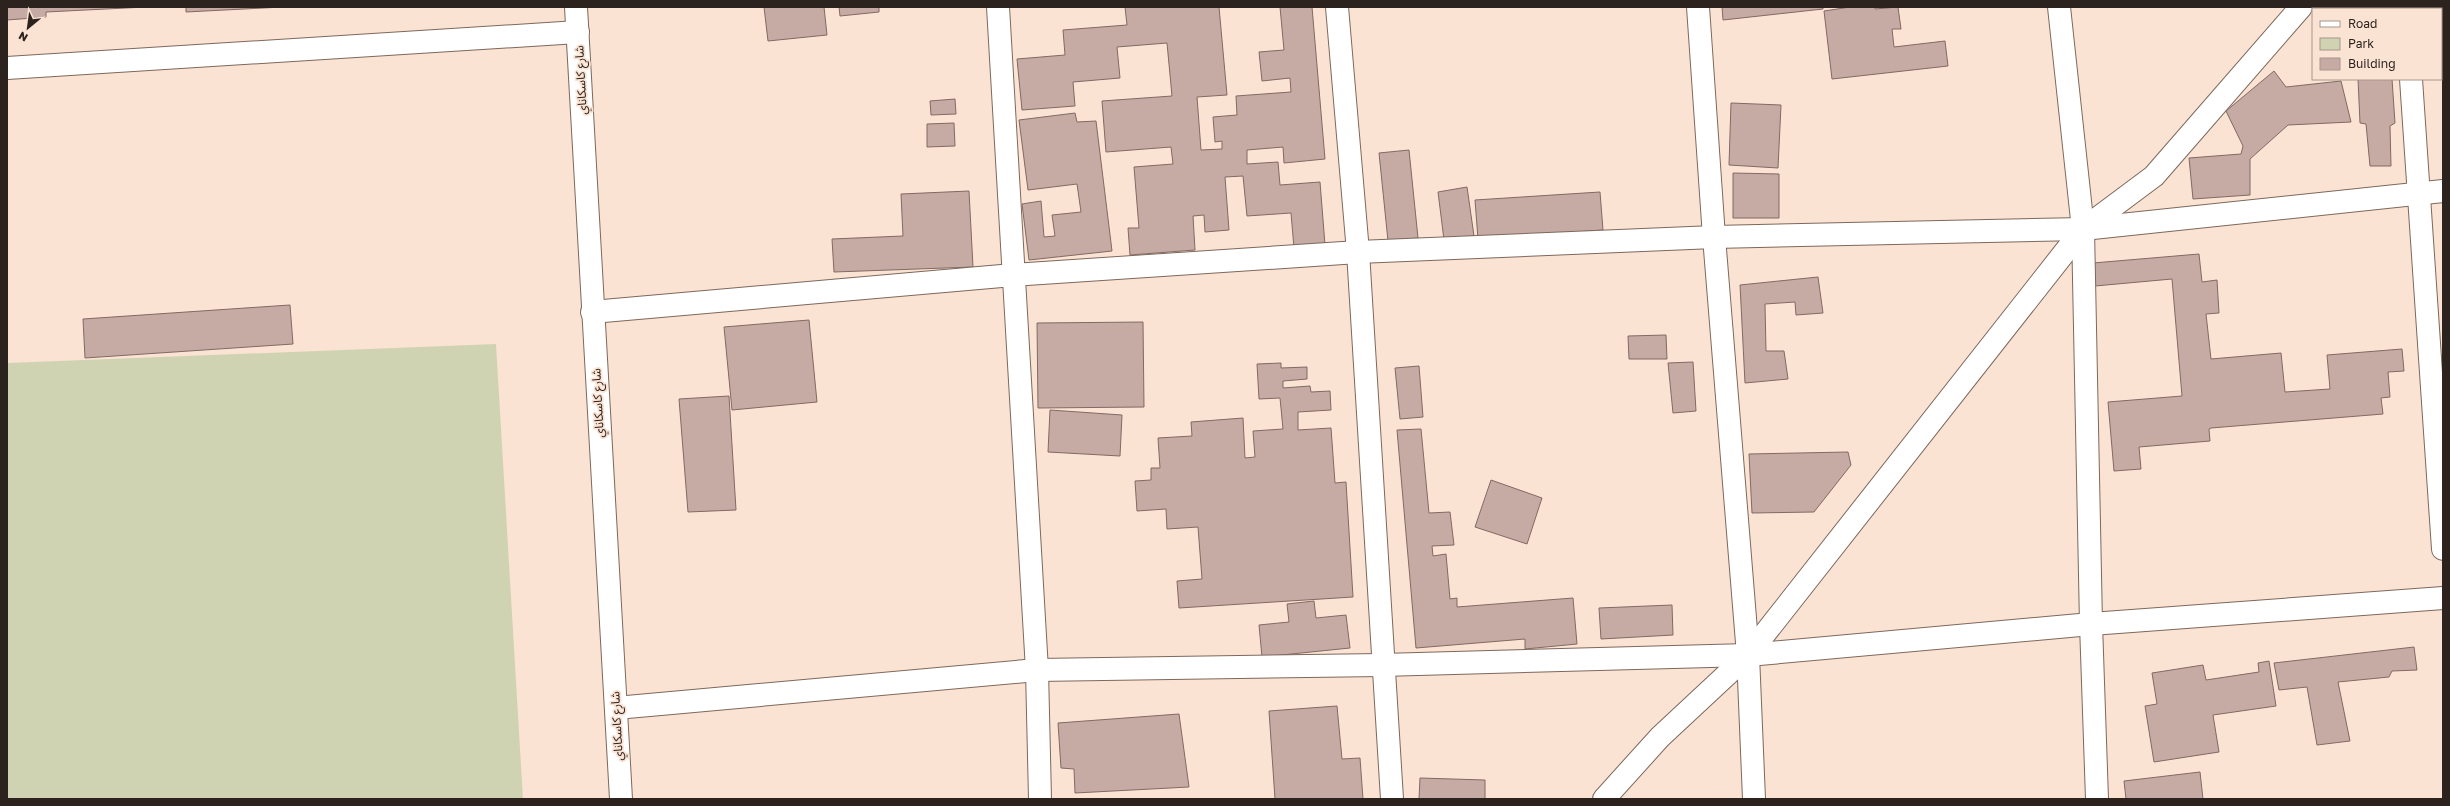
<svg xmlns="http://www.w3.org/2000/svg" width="2450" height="806" viewBox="0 0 2450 806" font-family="'Golos Text','Noto Sans Arabic',sans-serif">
  <rect width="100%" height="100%" fill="#fbe3d4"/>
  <path fill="#d0d3b2" d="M496 344 523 799H7V363Z"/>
  <g fill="#c6aba5" stroke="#826963">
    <path d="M7 7H146L46 12V17L7 20Z"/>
    <path d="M186 7H283L186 12Z"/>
    <path d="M764 7H824L827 35 768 41Z"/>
    <path d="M839 7H879V12L840 16Z"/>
    <path d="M1125 7H1219L1227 95 1197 97 1201 150 1222 149V141L1215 142 1213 117 1237 115 1236 96 1291 92 1290 78 1262 81 1259 52 1284 50 1280 7H1312L1325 159 1284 163 1283 147 1247 150V164L1278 162 1280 185 1320 182 1325 245 1294 248 1291 213 1247 216 1243 176 1225 177 1229 230 1205 232 1204 215 1193 216 1195 250 1130 255 1128 228H1139L1134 167 1173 164 1171 147 1106 152 1102 101 1172 96 1167 43 1117 47 1120 78 1073 82 1075 106 1022 110 1017 59 1065 55 1063 30 1127 25Z"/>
    <path d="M1722 7H1823V9L1723 20Z"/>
    <path d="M1850 7H1875V9L1898 7 1901 29H1892L1894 47 1945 41 1948 66 1832 79 1824 11Z"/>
    <path d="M2356 7H2381V9H2357Z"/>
    <path d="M2274 71 2286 87 2341 81 2351 122 2288 125 2250 159V195L2193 199 2189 158 2241 154 2243 146 2226 111Z"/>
    <path d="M2358 79H2392L2395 123 2390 126 2391 166H2370L2366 124 2360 123Z"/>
    <path d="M955 99 956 114 931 115 930 101Z"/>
    <path d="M1731 103 1781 105 1778 168 1729 165Z"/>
    <path d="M1075 113 1077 122 1096 121 1112 251 1029 260 1022 204 1041 201 1044 237 1055 236 1052 215 1081 212 1077 184 1028 190 1019 120Z"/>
    <path d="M954 123 955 146 927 147V124Z"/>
    <path d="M1409 150 1418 238 1388 241 1379 153Z"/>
    <path d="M1733 173 1779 174V218H1733Z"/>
    <path d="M1467 187 1474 236 1444 240 1438 192Z"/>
    <path d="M969 191 973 267 834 272 832 239 903 236 901 194Z"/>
    <path d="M1600 192 1603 230 1478 239 1475 200Z"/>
    <path d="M2199 254 2202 282 2217 280 2219 313 2206 314 2211 359 2281 353 2285 392 2330 389 2327 355 2402 349 2404 371 2388 372 2390 397 2381 398 2383 414 2211 428 2209 429 2210 441 2139 447 2141 469 2114 471 2108 402 2182 396 2172 279 2095 286 2093 263Z"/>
    <path d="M1818 277 1823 313 1796 315 1795 302 1765 304 1766 351H1784L1788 379 1745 383 1740 285Z"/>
    <path d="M290 305 293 344 85 358 83 319Z"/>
    <path d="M809 320 817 402 732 410 724 327Z"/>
    <path d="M1143 322 1144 407 1038 408 1037 323Z"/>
    <path d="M1666 335 1667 359H1629L1628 336Z"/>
    <path d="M1693 362 1696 411 1673 413 1668 363Z"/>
    <path d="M1281 363V368L1307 367V379L1283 381V388L1310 386 1311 392 1330 391 1331 410 1298 412V430L1331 428 1335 483 1346 482 1353 597 1179 608 1177 581 1202 579 1198 527 1167 529 1166 509 1137 511 1135 481 1151 480V468H1160L1158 438 1192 436 1191 422 1243 418 1245 458 1255 457 1253 431 1283 429 1280 398 1259 399 1257 364Z"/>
    <path d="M1419 366 1423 417 1400 419 1395 368Z"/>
    <path d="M729 396 736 510 688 512 679 399Z"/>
    <path d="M1050 410 1122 415 1120 456 1048 452Z"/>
    <path d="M1421 429 1429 513 1450 512 1454 545 1432 546 1433 556 1446 554 1450 599 1457 598V607L1573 598 1577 644 1525 649V639L1416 648 1397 430Z"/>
    <path d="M1848 452 1851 465 1814 512 1752 513 1749 454Z"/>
    <path d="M1491 480 1542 498 1527 544 1475 527Z"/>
    <path d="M1314 601 1316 618 1346 615 1350 648 1262 657 1259 625 1289 622 1287 604Z"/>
    <path d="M1672 605 1673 635 1601 639 1599 608Z"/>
    <path d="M2414 647 2417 670 2392 671 2389 677 2338 682 2350 741 2317 745 2307 687 2279 690 2274 663Z"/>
    <path d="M2269 661 2276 706 2213 715 2219 752 2154 762 2145 706 2157 704 2152 673 2203 665 2206 680 2259 672 2258 663Z"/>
    <path d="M1337 706 1342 759 1360 758 1363 799H1275L1269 711Z"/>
    <path d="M1179 714 1189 787 1075 793 1074 769 1061 768 1058 723Z"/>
    <path d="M2200 772 2203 799H2126L2124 781Z"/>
    <path d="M1420 778 1485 780V799H1419Z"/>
  </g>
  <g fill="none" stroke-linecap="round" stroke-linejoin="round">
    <g stroke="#7d685c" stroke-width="24">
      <g id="minor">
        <path d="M576 7 621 799"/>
        <path d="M998 7 1037 670 1040 799"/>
        <path d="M1337 7 1358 252 1392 799"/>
        <path d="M1698 7 1714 237 1748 655 1754 799"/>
        <path d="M2059 7 2083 229 2091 624 2097 799"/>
        <path d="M2406 7V9"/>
        <path d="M7 68 578 32"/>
        <path d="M2411 79 2443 549"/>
        <path d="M592 312 1013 275 1358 252 1714 237 2083 229 2443 191"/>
        <path d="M616 708 1037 670 1382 665 1748 655 2091 624 2443 598"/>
        <path d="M1604 799 1660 737 1748 655 2083 229 2154 176 2301 7"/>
      </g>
    </g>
    <use href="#minor" stroke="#fff" stroke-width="22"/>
  </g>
  <g text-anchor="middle" stroke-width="3.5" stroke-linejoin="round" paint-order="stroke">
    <g font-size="12" fill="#2c231e" stroke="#fbe3d4">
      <text transform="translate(581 80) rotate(-93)" y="4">شارع كاسكاناي</text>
      <text transform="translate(598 403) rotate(-93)" y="4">شارع كاسكاناي</text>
      <text transform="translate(617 726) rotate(-93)" y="4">شارع كاسكاناي</text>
    </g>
  </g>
  <rect width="2450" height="806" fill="none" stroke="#2c231e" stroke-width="16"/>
  <rect x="2312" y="8" width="130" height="72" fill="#fbe3d4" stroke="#a8968b"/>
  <rect x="2320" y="21" width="20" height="6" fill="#ffffff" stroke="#a8968b"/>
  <text x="2348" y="28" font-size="12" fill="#2c231e">Road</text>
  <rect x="2320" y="38" width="20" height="12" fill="#d0d3b2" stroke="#a8968b"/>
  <text x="2348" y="48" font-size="12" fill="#2c231e">Park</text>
  <rect x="2320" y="58" width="20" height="12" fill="#c6aba5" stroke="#a8968b"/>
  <text x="2348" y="68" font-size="12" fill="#2c231e">Building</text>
  <g transform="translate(28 28) rotate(209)" stroke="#fbe3d4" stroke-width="3" paint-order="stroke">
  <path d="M0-3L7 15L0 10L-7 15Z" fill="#2c231e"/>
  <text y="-6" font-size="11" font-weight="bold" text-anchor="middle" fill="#2c231e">N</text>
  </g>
</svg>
